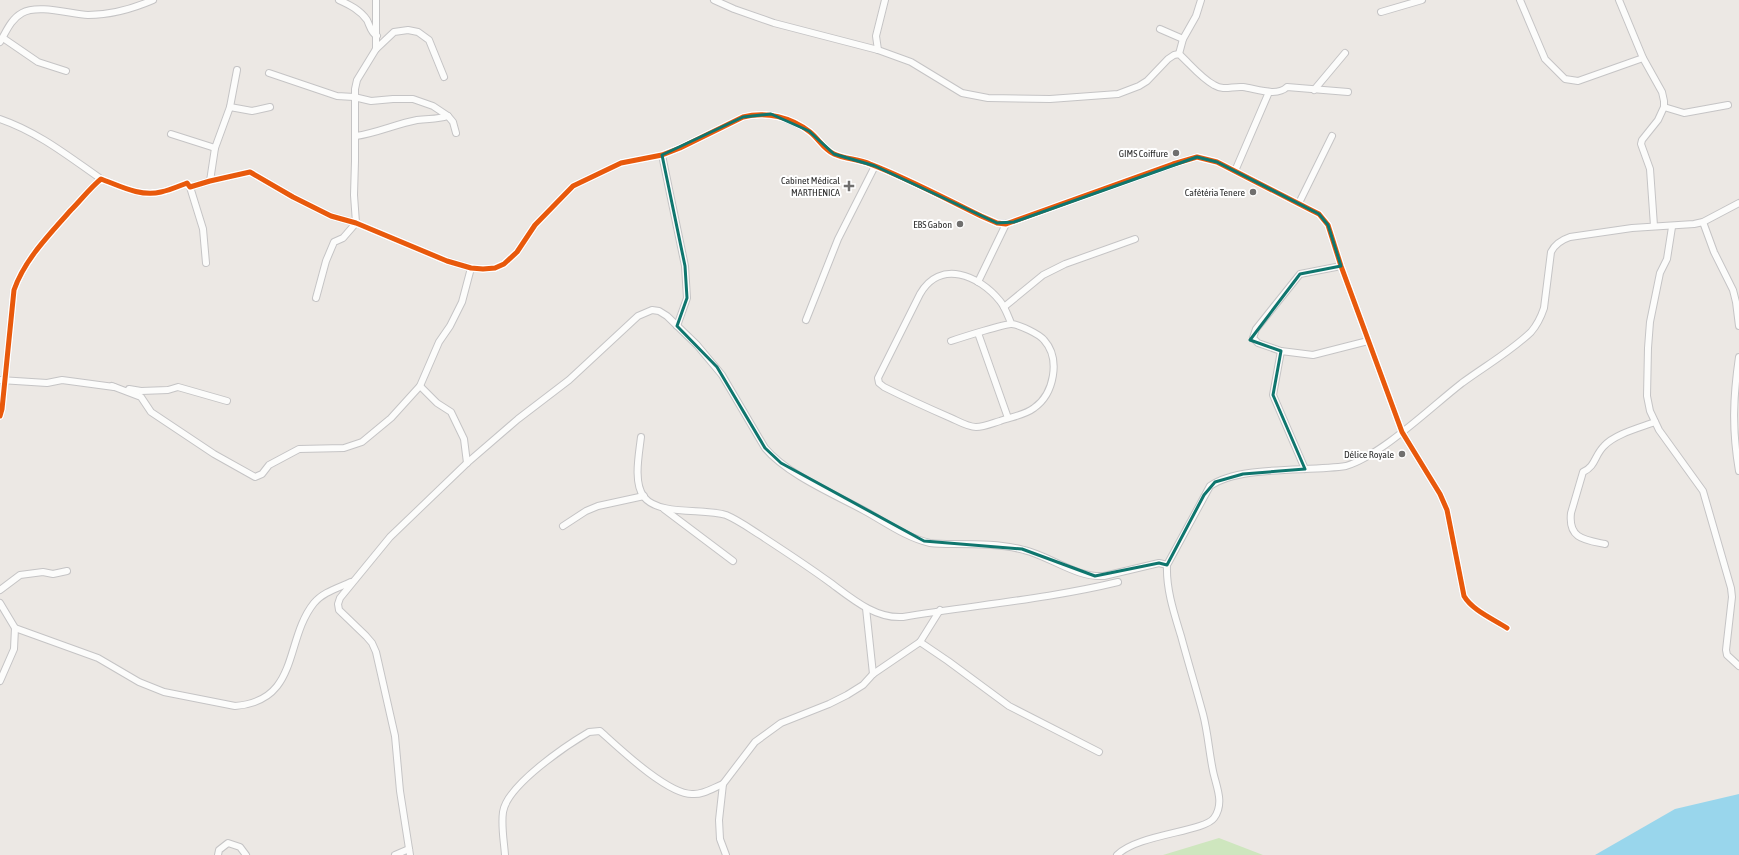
<svg xmlns="http://www.w3.org/2000/svg" width="1739" height="855" viewBox="0 0 1739 855" font-family="'Asap Condensed',sans-serif">
  <rect width="100%" height="100%" fill="#ece8e4"/>
  <path fill="#cee6be" d="M1219 838 1263 855H1163Z"/>
  <path fill="#99d6ec" d="M1739 794V855H1595L1675 809Z"/>
  <g fill="none" stroke-linecap="round" stroke-linejoin="round">
    <g stroke="#c5c4c5" stroke-width="8">
      <g id="minor">
        <path d="M339 0C350 5 360 10 367 20 370 26 371 33 377 36"/>
        <path d="M714 0 734 9 774 23 878 50 911 62 962 93 988 98 1050 99 1118 94 1139 86 1147 81 1168 59 1174 55 1179 54C1190 64 1201 78 1214 85 1224 91 1232 86 1243 87 1257 89 1277 97 1287 87L1348 92"/>
        <path d="M1520 0 1545 59 1565 79 1578 81 1643 58"/>
        <path d="M1619 0 1643 58 1662 92 1664 101V107L1658 120 1642 140 1641 144 1650 169 1654 226"/>
        <path d="M1381 12 1422 0"/>
        <path d="M1160 29 1183 39"/>
        <path d="M3 38 38 62 66 71"/>
        <path d="M0 42C6 32 11 19 22 13 38 4 70 14 88 15 112 15 132 9 153 0"/>
        <path d="M376 49 394 32 408 30 418 32 429 40 444 77"/>
        <path d="M878 50 876 36 885 0"/>
        <path d="M1179 54 1183 39 1196 16 1201 0"/>
        <path d="M269 73 337 96 354 97 371 101 393 99H413L433 106 448 116 453 122 456 133"/>
        <path d="M1314 90 1345 53"/>
        <path d="M230 107 252 111 270 107"/>
        <path d="M1664 107 1684 113 1728 105"/>
        <path d="M0 119C38 132 68 156 101 179"/>
        <path d="M171 134 215 148"/>
        <path d="M356 136C377 133 396 124 417 120 429 118 435 120 448 116"/>
        <path d="M662 155 685 266 687 298 677 326"/>
        <path d="M1235 171 1269 92"/>
        <path d="M210 181 215 148 230 107 237 70"/>
        <path d="M190 187 203 229 206 263"/>
        <path d="M1299 203 1332 136"/>
        <path d="M1703 222 1714 252 1733 290 1736 302 1739 326"/>
        <path d="M1672 227 1667 259 1660 273 1650 322 1648 348 1647 396 1650 411 1659 430 1703 491 1731 588 1732 597 1726 650 1727 655 1739 666"/>
        <path d="M1341 266 1300 274 1256 329 1253 338 1258 343 1281 351 1313 355 1368 341"/>
        <path d="M978 282 1006 224"/>
        <path d="M316 298 326 261 334 242 343 238 356 223 354 195 355 161V89L357 80 376 49V0"/>
        <path d="M1004 307 1043 275 1065 264 1135 239"/>
        <path d="M806 320 838 239 875 166"/>
        <path d="M978 333 1008 418"/>
        <path d="M951 341C960 338 1007 323 1012 324 1020 325 1039 334 1044 340 1061 359 1054 394 1034 408 1025 415 1011 417 1000 421 993 423 984 427 976 427 968 427 958 421 951 418 928 408 906 398 884 387L879 383 878 378 920 294C940 259 979 275 1000 301 1005 307 1008 316 1011 323"/>
        <path d="M1281 351 1273 395 1305 469"/>
        <path d="M1739 357C1733 398 1732 430 1739 471"/>
        <path d="M0 380 47 383 62 380 114 387"/>
        <path d="M112 386 141 397 151 412 214 454 255 477 262 474 269 465 299 449 344 448 362 442 391 418 420 386 439 342 450 326 462 302 471 268"/>
        <path d="M420 386 437 403 451 412 464 439 467 463"/>
        <path d="M129 389 141 391 168 390 178 387 227 401"/>
        <path d="M0 416 2 409 14 290C25 259 49 235 71 210 81 200 90 188 101 179 120 186 140 197 161 192 170 190 179 186 187 183L190 187 210 181 250 172 293 197 331 216 356 223 447 261 471 268 483 269 495 268 504 264 517 252 535 225 573 186 621 163 662 155 680 148 743 117C766 111 791 117 810 132 819 139 823 149 834 154 845 159 858 159 870 164 907 178 944 198 981 216L997 223 1006 224 1173 164 1197 157 1217 162 1311 210 1319 214 1328 225 1341 266 1402 432 1440 494 1447 510 1464 596C1472 610 1493 619 1507 628"/>
        <path d="M641 437C639 454 633 483 644 497 659 516 704 508 726 515 738 520 749 528 760 535 783 550 806 565 828 581 850 597 874 619 903 617 975 605 1048 599 1118 582"/>
        <path d="M664 509 733 561"/>
        <path d="M563 526 586 511 598 506 644 496"/>
        <path d="M1605 544C1585 540 1568 539 1571 513L1583 472C1596 466 1594 456 1604 446 1615 434 1639 428 1655 422"/>
        <path d="M0 590 20 575 43 572 53 574 67 571"/>
        <path d="M0 603 15 628 14 649 0 681"/>
        <path d="M866 608 873 674"/>
        <path d="M15 628 98 658 139 682 164 692 235 706C300 701 284 640 314 603 323 592 338 588 351 582"/>
        <path d="M920 642 948 661 1009 706 1099 752"/>
        <path d="M218 855 219 850 228 843 240 847 246 855"/>
        <path d="M395 855 409 849"/>
        <path d="M410 855 400 791 395 736 376 652 372 643 366 636 339 610 338 604 340 598 390 537 467 463 518 419 569 380 638 316 652 310 659 311 667 316 697 345 722 375 765 448C788 475 834 494 865 511 885 522 907 538 930 543 938 544 946 544 954 544 977 544 1002 544 1024 550 1050 556 1076 578 1104 576L1159 563 1167 565"/>
        <path d="M505 855C504 841 501 826 503 812 507 785 567 745 589 732L600 731C619 748 667 794 692 794 703 795 713 788 723 784"/>
        <path d="M726 855 720 839 719 820 723 784 755 742 781 723 829 704 847 695 863 685 873 674 920 642 940 610"/>
        <path d="M1117 855C1138 834 1204 832 1214 818 1225 803 1216 786 1213 771 1209 752 1208 733 1203 714 1196 688 1188 662 1181 636 1174 613 1166 589 1167 565L1210 486C1240 465 1308 472 1346 466 1382 455 1431 407 1462 383 1485 366 1510 352 1531 332 1537 325 1541 317 1544 308L1551 252C1555 244 1561 240 1570 237L1632 228 1694 224 1703 222 1739 203"/>
      </g>
    </g>
    <use href="#minor" stroke="#fcfcfb" stroke-width="6"/>
    <g stroke="#fff" stroke-width="8">
      <path id="cycleway" d="M0 416 2 409 14 290C25 259 49 235 71 210 81 200 90 188 101 179 120 186 140 197 161 192 170 190 179 186 187 183L190 187 210 181 250 172 293 197 331 216 356 223 447 261 471 268 483 269 495 268 504 264 517 252 535 225 573 186 621 163 662 155 680 148 743 117C766 111 791 117 810 132 819 139 823 149 834 154 845 159 858 159 870 164 907 178 944 198 981 216L997 223 1006 224 1173 164 1197 157 1217 162 1311 210 1319 214 1328 225 1341 266 1402 432 1440 494 1447 510 1464 596C1472 610 1493 619 1507 628"/>
    </g>
    <use href="#cycleway" stroke="#e8590c" stroke-width="5"/>
  </g>
  <path fill="none" stroke="#0f766e" stroke-width="3" stroke-linejoin="round" d="M771 114 809 131 834 154 875 166 997 223 1014 222 1197 157 1217 162 1319 214 1328 225 1341 266 1300 274 1250 340 1281 351 1273 395 1305 469 1243 474 1215 482 1204 495 1167 565 1159 563 1095 576 1022 549 924 541 781 463 765 448 717 367 677 326 687 298 685 266 662 155 743 117Z"/>
  <g fill="#706f6e" stroke="#fff" stroke-width="1.5">
    <circle cx="1176" cy="153" r="4"/>
    <path d="M847 180h4v4h4v4h-4v4h-4v-4h-4v-4h4z"/>
    <circle cx="1253" cy="192" r="4"/>
    <circle cx="960" cy="224" r="4"/>
    <circle cx="1402" cy="454" r="4"/>
  </g>
  <g text-anchor="middle" stroke-width="4" stroke-linejoin="round" paint-order="stroke">
    <g font-size="10" fill="#2e2e2e" stroke="#fff" text-anchor="end">
      <text x="1168" y="157">GIMS Coiffure</text>
      <text x="840" y="184">Cabinet Médical<tspan x="840" dy="12">MARTHENICA</tspan></text>
      <text x="1245" y="196">Cafétéria Tenere</text>
      <text x="952" y="228">EBS Gabon</text>
      <text x="1394" y="458">Délice Royale</text>
    </g>
  </g>
</svg>
